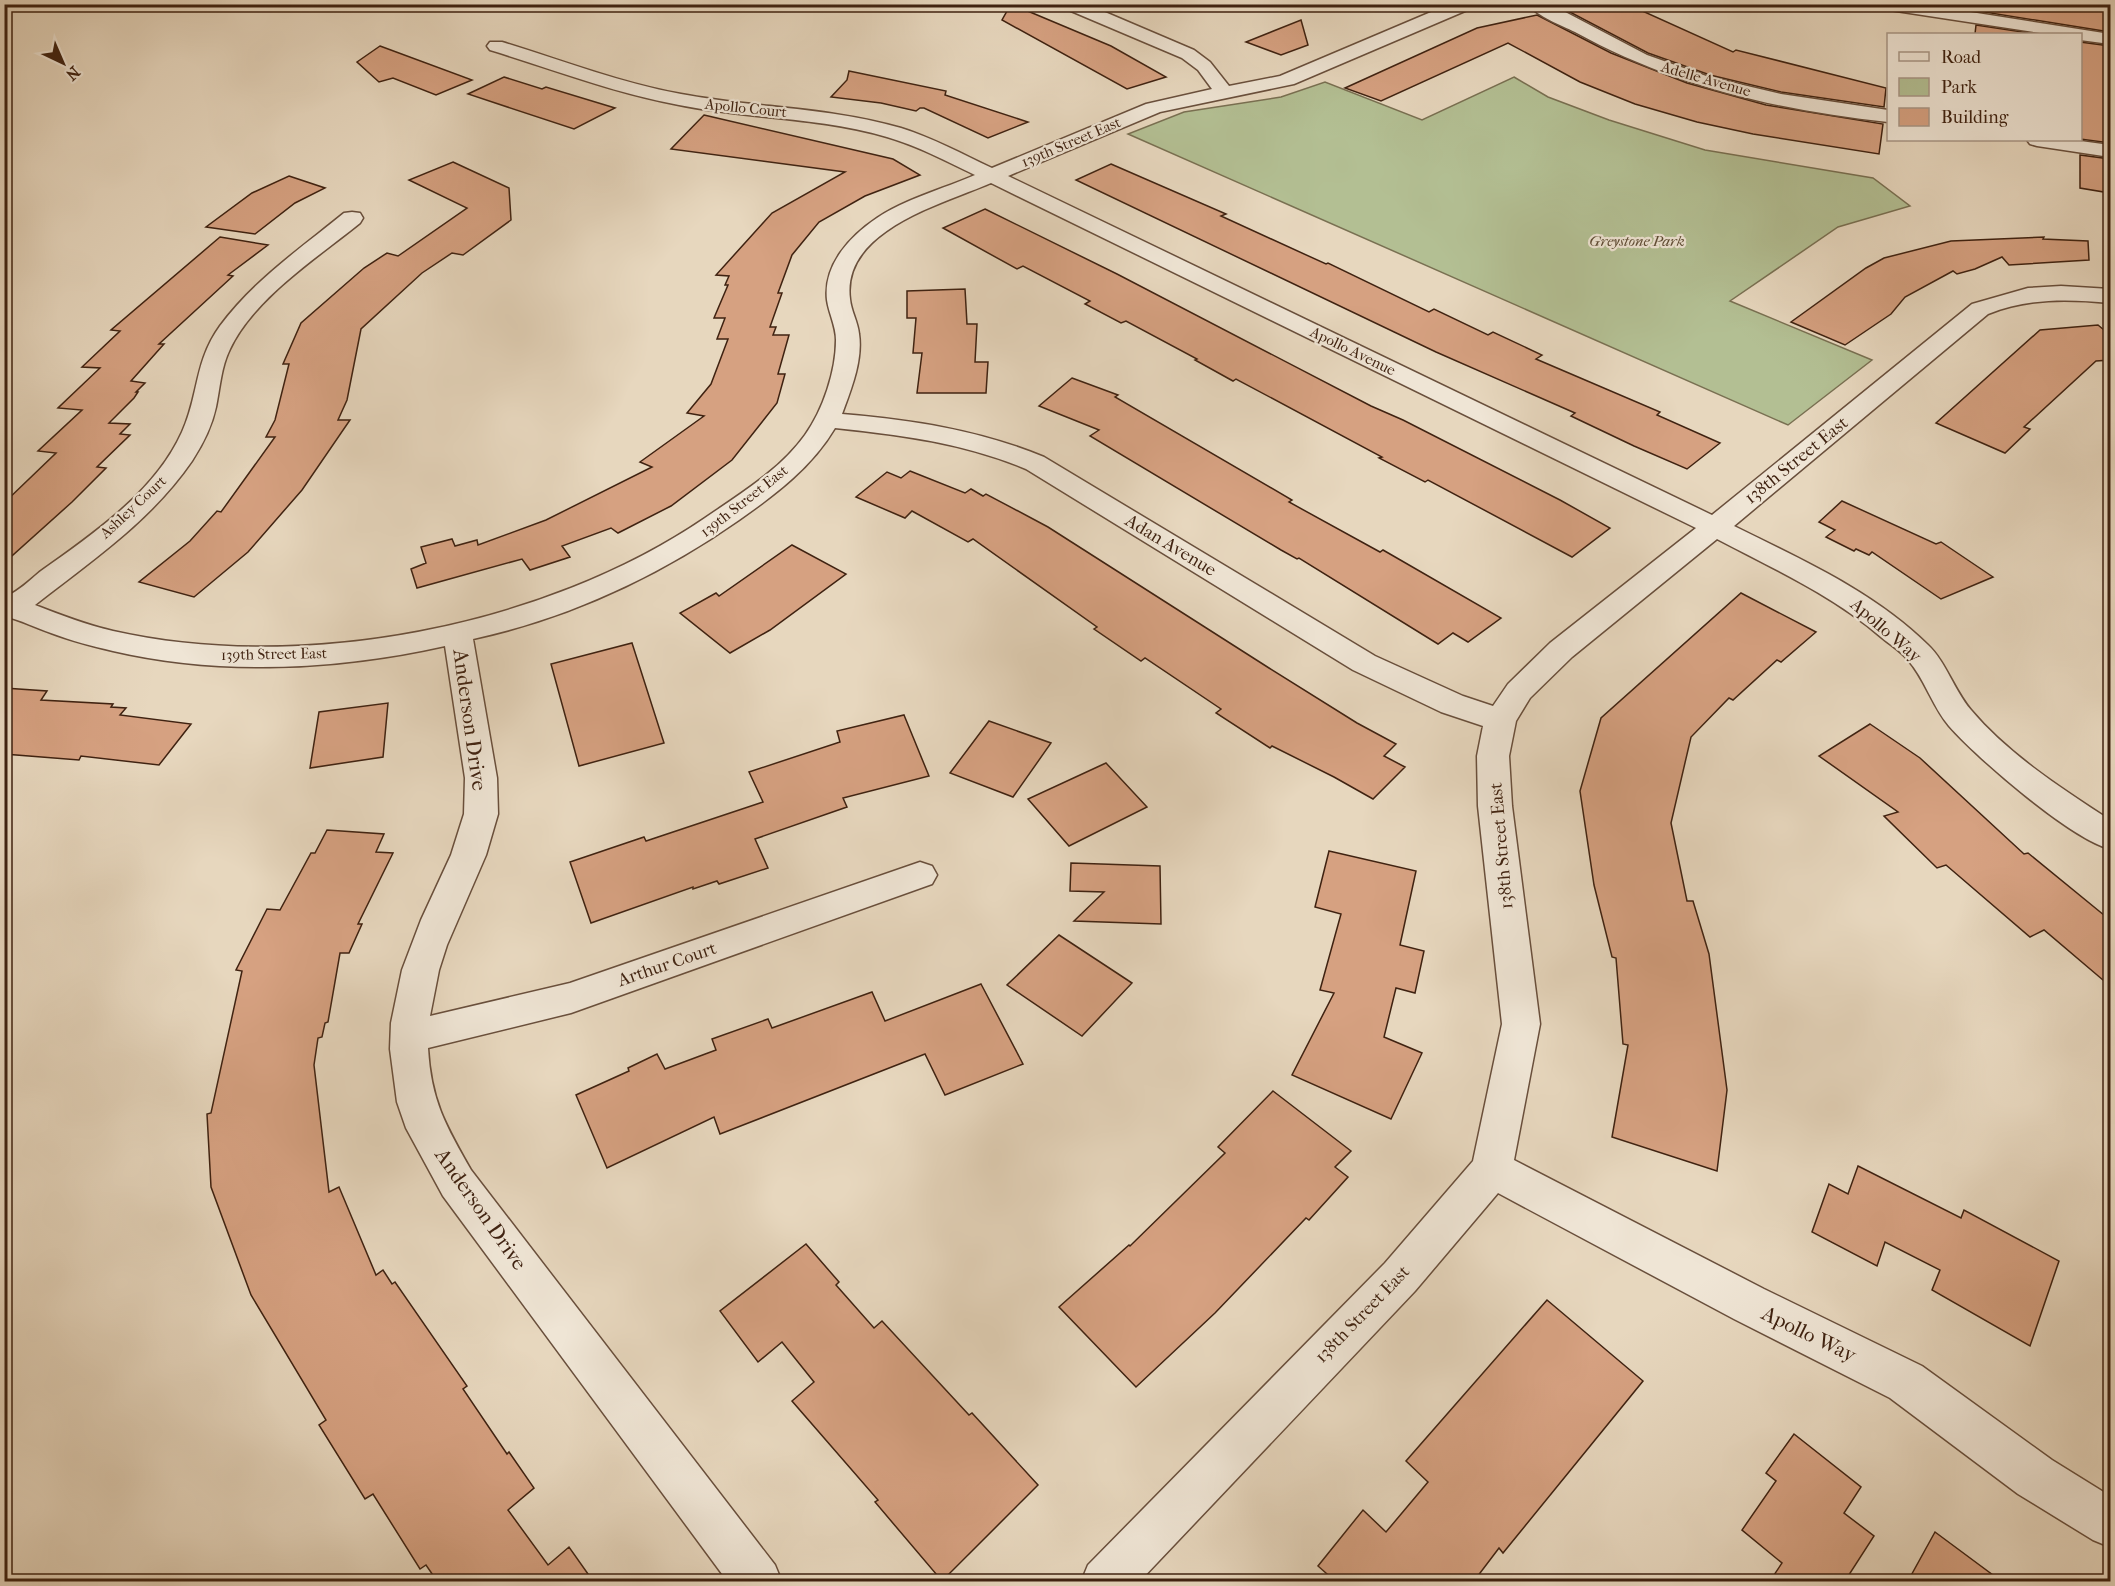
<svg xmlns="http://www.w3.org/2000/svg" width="2115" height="1586" viewBox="0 0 2115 1586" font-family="'IM FELL French Canon',serif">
  <rect width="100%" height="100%" fill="#e7d7be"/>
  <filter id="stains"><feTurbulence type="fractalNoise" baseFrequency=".00333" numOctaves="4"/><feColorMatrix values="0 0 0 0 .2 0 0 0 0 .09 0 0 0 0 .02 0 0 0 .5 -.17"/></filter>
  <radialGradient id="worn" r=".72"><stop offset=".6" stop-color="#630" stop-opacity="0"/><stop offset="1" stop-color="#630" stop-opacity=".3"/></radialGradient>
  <path fill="#b3bf93" stroke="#797052" stroke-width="1.5" d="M1514 77 1548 97 1609 120 1705 150 1873 178 1910 206 1838 227 1730 301 1872 360 1788 425 1128 134 1184 112 1281 97 1325 82 1422 120Z"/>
  <g fill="#d6a181" stroke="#3f2211" stroke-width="1.5">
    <path d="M1011 4 1111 46 1166 77 1127 89 1002 20Z"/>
    <path d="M1583 4H1627L1733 52 1736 50 1886 88 1884 107 1781 92 1710 75 1648 53 1564 9Z"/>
    <path d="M1979 4H2091L2110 7V32L1978 11Z"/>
    <path d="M1537 15 1611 53 1687 83 1766 105 1883 124 1879 154 1753 134 1697 122 1635 104 1580 82 1508 43 1381 101 1345 88 1477 28Z"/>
    <path d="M1301 20 1308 45 1281 55 1246 42Z"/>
    <path d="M1976 25 2035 34H1975Z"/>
    <path d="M2080 42 2110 46V143L2080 139Z"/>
    <path d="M380 46 472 80 436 95 393 78 379 82 357 62Z"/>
    <path d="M849 71 946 91 945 95 1028 122 988 138 924 108H920L916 111 881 103 831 97 847 80Z"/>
    <path d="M504 77 542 89 546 87 615 108 574 129 468 94Z"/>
    <path d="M704 115 893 159 920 175 865 196 819 222 792 255 778 293H782L770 327H776L773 335H789L778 374H785L777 403 732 460 671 506 618 533 611 528 562 546 570 557 530 570 522 559 417 588 411 569 426 563 421 547 452 539 455 546 477 540 478 545 546 520 652 467 640 462 704 416 687 413 711 384 728 339H717L725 318H714L728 285H725L729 276 716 275 772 213 845 172 671 149Z"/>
    <path d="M2080 155 2110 159V193L2080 188Z"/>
    <path d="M453 162 509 188 511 220 463 255 452 253 422 273 361 329 347 400 338 420H350L302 490 248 552 194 597 139 582 190 541 217 511 221 512 275 437H266L275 420 289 364H283L301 323 364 268 387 253 398 256 467 208 409 180Z"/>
    <path d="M1111 164 1226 214 1221 216 1326 264 1328 263 1429 312 1434 309 1488 335 1493 332 1542 355 1536 359 1660 412 1657 415 1720 443 1687 469 1634 446 1571 416 1575 413 1436 352 1076 180Z"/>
    <path d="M289 176 325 188 295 203 255 234 206 227 252 193Z"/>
    <path d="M985 209 1117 274 1371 406 1403 420 1560 500 1610 528 1572 557 1428 480 1425 482 1379 458 1382 457 1236 379 1233 381 1195 360 1197 359 1126 321 1121 323 1085 304 1090 301 1023 266 1017 269 943 228Z"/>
    <path d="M220 237 268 245 228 275 233 276 159 344H164L131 381 145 383 136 392H138L134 398 109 423 130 424 120 434 130 435 97 467 106 468 72 502 4 563V503L56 453 38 451 82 410 58 408 100 368 82 367 120 331 111 330Z"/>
    <path d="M2044 237 2043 239 2088 241 2089 260 2009 265 2002 257 1975 269 1957 274 1953 271 1905 297 1891 314 1845 345 1791 322 1866 268 1884 258 1951 241Z"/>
    <path d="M965 289 967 324H977L975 362H988L986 393H917L922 353H913L916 318H907V291Z"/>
    <path d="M2098 325 2110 335V360L2096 361 2024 427 2030 429 2005 453 1936 423 2040 330Z"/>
    <path d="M1072 378 1118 395 1115 397 1292 500 1289 502 1380 552 1383 550 1501 618 1468 642 1453 633 1438 644 1299 558 1297 559 1281 550 1090 436 1099 430 1039 406Z"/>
    <path d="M910 471 965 493 971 489 983 496 986 494 1048 527 1269 668 1357 723 1396 744 1384 756 1405 767 1373 799 1334 777 1272 746 1270 748 1216 713 1221 709 1145 658 1141 661 1094 629 1097 627 973 539 968 542 912 511 905 518 856 497 887 472 901 478Z"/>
    <path d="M1842 501 1936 544 1941 542 1993 577 1941 599 1872 552 1869 555 1856 549 1854 551 1826 537 1835 530 1819 522Z"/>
    <path d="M792 545 846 574 770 630 730 653 680 613 716 593 719 596Z"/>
    <path d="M1741 593 1816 632 1781 662 1777 660 1733 700 1729 698 1691 737 1671 823 1687 901H1693L1709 954 1727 1090 1717 1171 1612 1137 1628 1045 1623 1044 1616 958 1612 957 1594 885 1580 791 1601 718Z"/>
    <path d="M632 643 664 743 579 766 551 664Z"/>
    <path d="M4 688 47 691 41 700 113 704 111 707 126 708 120 715 191 724 159 765 81 756 79 760 4 754Z"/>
    <path d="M388 703 383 757 310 768 319 712Z"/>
    <path d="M904 715 929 776 843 798 847 807 755 839 768 868 719 884 717 881 693 889V887L591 923 570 862 644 837 646 841 763 802 749 772 840 742 837 731Z"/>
    <path d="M989 721 1051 743 1013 797 950 773Z"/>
    <path d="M1870 724 1920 758 2024 854 2028 853 2110 920V986L2044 930 2030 937 1946 865 1937 868 1884 816 1898 812 1819 756Z"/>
    <path d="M1106 763 1147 807 1069 846 1028 799Z"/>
    <path d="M327 830 384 834 376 852 393 853 358 924H362L349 953H340L328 1022 325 1023 322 1037 318 1038 314 1065 329 1192 339 1187 376 1275 383 1270 392 1284 395 1282 467 1386 463 1389 507 1454 509 1452 534 1488 508 1510 548 1565 569 1547 593 1581H437L426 1565 420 1569 373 1494 365 1499 319 1425 326 1420 251 1295 211 1187 207 1114 211 1113 242 971 236 970 267 909 280 910 311 853H315Z"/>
    <path d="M1329 851 1416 871 1400 945 1424 951 1415 993 1396 988 1384 1037 1422 1053 1391 1119 1292 1075 1334 993 1320 990 1341 914 1315 907Z"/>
    <path d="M1071 863 1160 866 1161 924 1074 921 1104 892 1070 891Z"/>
    <path d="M1059 935 1132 983 1082 1036 1007 985Z"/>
    <path d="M981 984 1023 1064 945 1095 925 1054 720 1134 714 1117 607 1168 576 1095 629 1071 628 1068 657 1054 665 1069 716 1050 712 1039 768 1019 772 1028 872 992 885 1021Z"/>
    <path d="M1273 1091 1351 1151 1335 1167 1348 1177 1309 1220 1306 1218 1215 1313 1136 1387 1059 1307 1129 1245 1130 1246 1225 1153 1218 1147Z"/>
    <path d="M1858 1166 1961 1218 1964 1210 2059 1261 2030 1346 1932 1290 1940 1270 1885 1242 1877 1266 1812 1232 1829 1184 1848 1194Z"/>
    <path d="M806 1244 839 1282 836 1285 874 1328 882 1321 969 1415 972 1413 1038 1485 942 1581 875 1502 878 1500 792 1401 814 1382 782 1342 758 1362 720 1311Z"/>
    <path d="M1547 1300 1643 1381 1503 1553 1499 1548 1474 1581H1335L1318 1566 1363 1510 1386 1532 1428 1482 1406 1461Z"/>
    <path d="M1794 1434 1861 1487 1844 1513 1874 1536 1845 1581H1770L1782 1563 1742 1530 1776 1481 1766 1473Z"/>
    <path d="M1935 1532 2001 1581H1908Z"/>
  </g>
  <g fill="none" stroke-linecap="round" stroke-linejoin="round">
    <g stroke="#694f3c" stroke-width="3">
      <g id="minor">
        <path d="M1062 4H1086L1194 50 1210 62 1229 86 1280 76 1450 4H1474L1472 8 1294 84 1160 112 1008 176 1712 515 1972 304 2028 288 2061 286 2110 289V303C2068 299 2028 298 1988 314L1734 526C1802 560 1873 591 1928 645 1946 662 1954 690 1971 710 2008 754 2062 789 2110 820V849C2071 839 1977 758 1949 726 1932 706 1925 679 1908 660 1901 651 1889 644 1881 637 1832 595 1774 569 1717 539L1572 657 1530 698 1516 721 1509 756 1512 806 1540 1024 1514 1160 1764 1289 1922 1366 2052 1460 2110 1496V1547L2093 1540 2018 1494 1890 1398 1734 1319 1498 1193 1415 1291 1139 1582H1081L1088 1565 1385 1263 1473 1161 1502 1024 1478 806 1477 756 1483 726 1441 712 1353 670 1026 469C964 443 901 435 835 428 812 467 776 494 739 520 659 576 569 618 473 639L497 778 498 814 486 855 447 945 439 970 430 1016 570 983 920 862 932 866 937 875 932 884 571 1013 428 1048C431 1101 446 1126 471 1170L775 1565 782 1582H728L443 1196 406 1128 397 1102 390 1049 391 1023 402 970 421 920 451 855 464 814 465 778 445 646C338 670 220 676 113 651 92 646 72 641 51 633 36 628 21 620 4 616V597C16 594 31 579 41 571 93 534 155 492 182 432 199 395 194 362 220 326 253 281 301 248 344 213L352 212 360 213 363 218 360 223C317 258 254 298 230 349 221 367 220 388 216 407 212 426 203 444 192 461 151 521 91 561 35 605 61 615 86 625 113 631 302 674 545 627 705 518 740 494 780 470 805 435 823 410 836 371 836 340 836 326 829 314 827 300 823 265 850 236 877 218 905 199 943 189 975 175 946 161 918 146 887 137 819 117 747 119 679 105 614 93 552 69 490 50L487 46 490 42H502C561 60 620 83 681 94 754 108 829 107 901 128 933 138 962 154 992 168L1146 104 1212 89 1198 70 1182 58 1064 8ZM991 183 1696 528 1550 643 1508 684 1493 706 1463 696 1375 656 1044 457C979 430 912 420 842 414 851 390 863 360 859 334 858 322 851 311 850 299 841 230 943 204 991 183Z"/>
        <path d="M1528 4H1550L1647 55 1709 77 1781 94 1888 110V122C1777 110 1673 86 1575 32 1561 25 1538 17 1528 4Z"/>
        <path d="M1875 4H1920L2110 34V44L2080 40V34H2047L1883 9Z"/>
        <path d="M2027 140H2073L2110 145V157L2037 146 2030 144Z"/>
      </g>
    </g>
    <use href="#minor" fill="#efe5d5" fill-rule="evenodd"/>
  </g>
  <g text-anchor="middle" stroke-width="4.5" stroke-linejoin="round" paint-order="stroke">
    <g font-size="15" fill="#3f2211" stroke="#efe5d5">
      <text transform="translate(1706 79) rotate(16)" y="5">Adelle Avenue</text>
      <text transform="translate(746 108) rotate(6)" y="5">Apollo Court</text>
      <text transform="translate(1071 142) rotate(-23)" y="5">139th Street East</text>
      <text transform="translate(1353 351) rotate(26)" y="5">Apollo Avenue</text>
      <text transform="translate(744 501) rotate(-38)" y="5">139th Street East</text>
      <text transform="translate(133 507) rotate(-43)" y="5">Ashley Court</text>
      <text transform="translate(274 654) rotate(-1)" y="5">139th Street East</text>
    </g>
    <g font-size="15" font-style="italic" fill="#5c4932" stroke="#efe5d5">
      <text x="1637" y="246">Greystone Park</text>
    </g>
    <g font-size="18" fill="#3f2211" stroke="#efe5d5">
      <text transform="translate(1796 460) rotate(-39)" y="6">138th Street East</text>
      <text transform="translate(1171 545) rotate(31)" y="6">Adan Avenue</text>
      <text transform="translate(1886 630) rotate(41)" y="6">Apollo Way</text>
      <text transform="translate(1501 846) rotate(-95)" y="6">138th Street East</text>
      <text transform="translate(667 964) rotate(-19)" y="6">Arthur Court</text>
      <text transform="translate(1362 1314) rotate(-46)" y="6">138th Street East</text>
    </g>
    <g font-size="21" fill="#3f2211" stroke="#efe5d5">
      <text transform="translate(470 720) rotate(82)" y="7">Anderson Drive</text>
      <text transform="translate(481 1209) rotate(55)" y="7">Anderson Drive</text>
      <text transform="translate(1809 1334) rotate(26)" y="7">Apollo Way</text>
    </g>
  </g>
  <rect width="2115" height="1586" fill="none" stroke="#e7d7be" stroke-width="24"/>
  <rect x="6" y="6" width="2103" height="1574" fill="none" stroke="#3f2211" stroke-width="3"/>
  <rect x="12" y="12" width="2091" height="1562" fill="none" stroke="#3f2211" stroke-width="1.5"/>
  <rect x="1887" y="33" width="195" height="108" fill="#efe5d5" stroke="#a99787" stroke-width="1.5"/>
  <rect x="1899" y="52" width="30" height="9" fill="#efe5d5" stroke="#a99787" stroke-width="1.5"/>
  <text x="1941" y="63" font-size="18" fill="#3f2211">Road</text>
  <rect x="1899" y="78" width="30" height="18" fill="#b3bf93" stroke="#a99787" stroke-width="1.5"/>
  <text x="1941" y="93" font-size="18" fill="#3f2211">Park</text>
  <rect x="1899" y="108" width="30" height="18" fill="#d6a181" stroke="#a99787" stroke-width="1.5"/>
  <text x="1941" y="123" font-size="18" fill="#3f2211">Building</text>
  <g transform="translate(63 63) rotate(136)" stroke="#efe5d5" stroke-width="4.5" paint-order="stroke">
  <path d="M0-4.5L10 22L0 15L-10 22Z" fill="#3f2211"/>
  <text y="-9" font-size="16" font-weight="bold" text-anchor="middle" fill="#3f2211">N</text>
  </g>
  <rect width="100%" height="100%" filter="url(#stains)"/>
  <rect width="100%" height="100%" fill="url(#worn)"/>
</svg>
